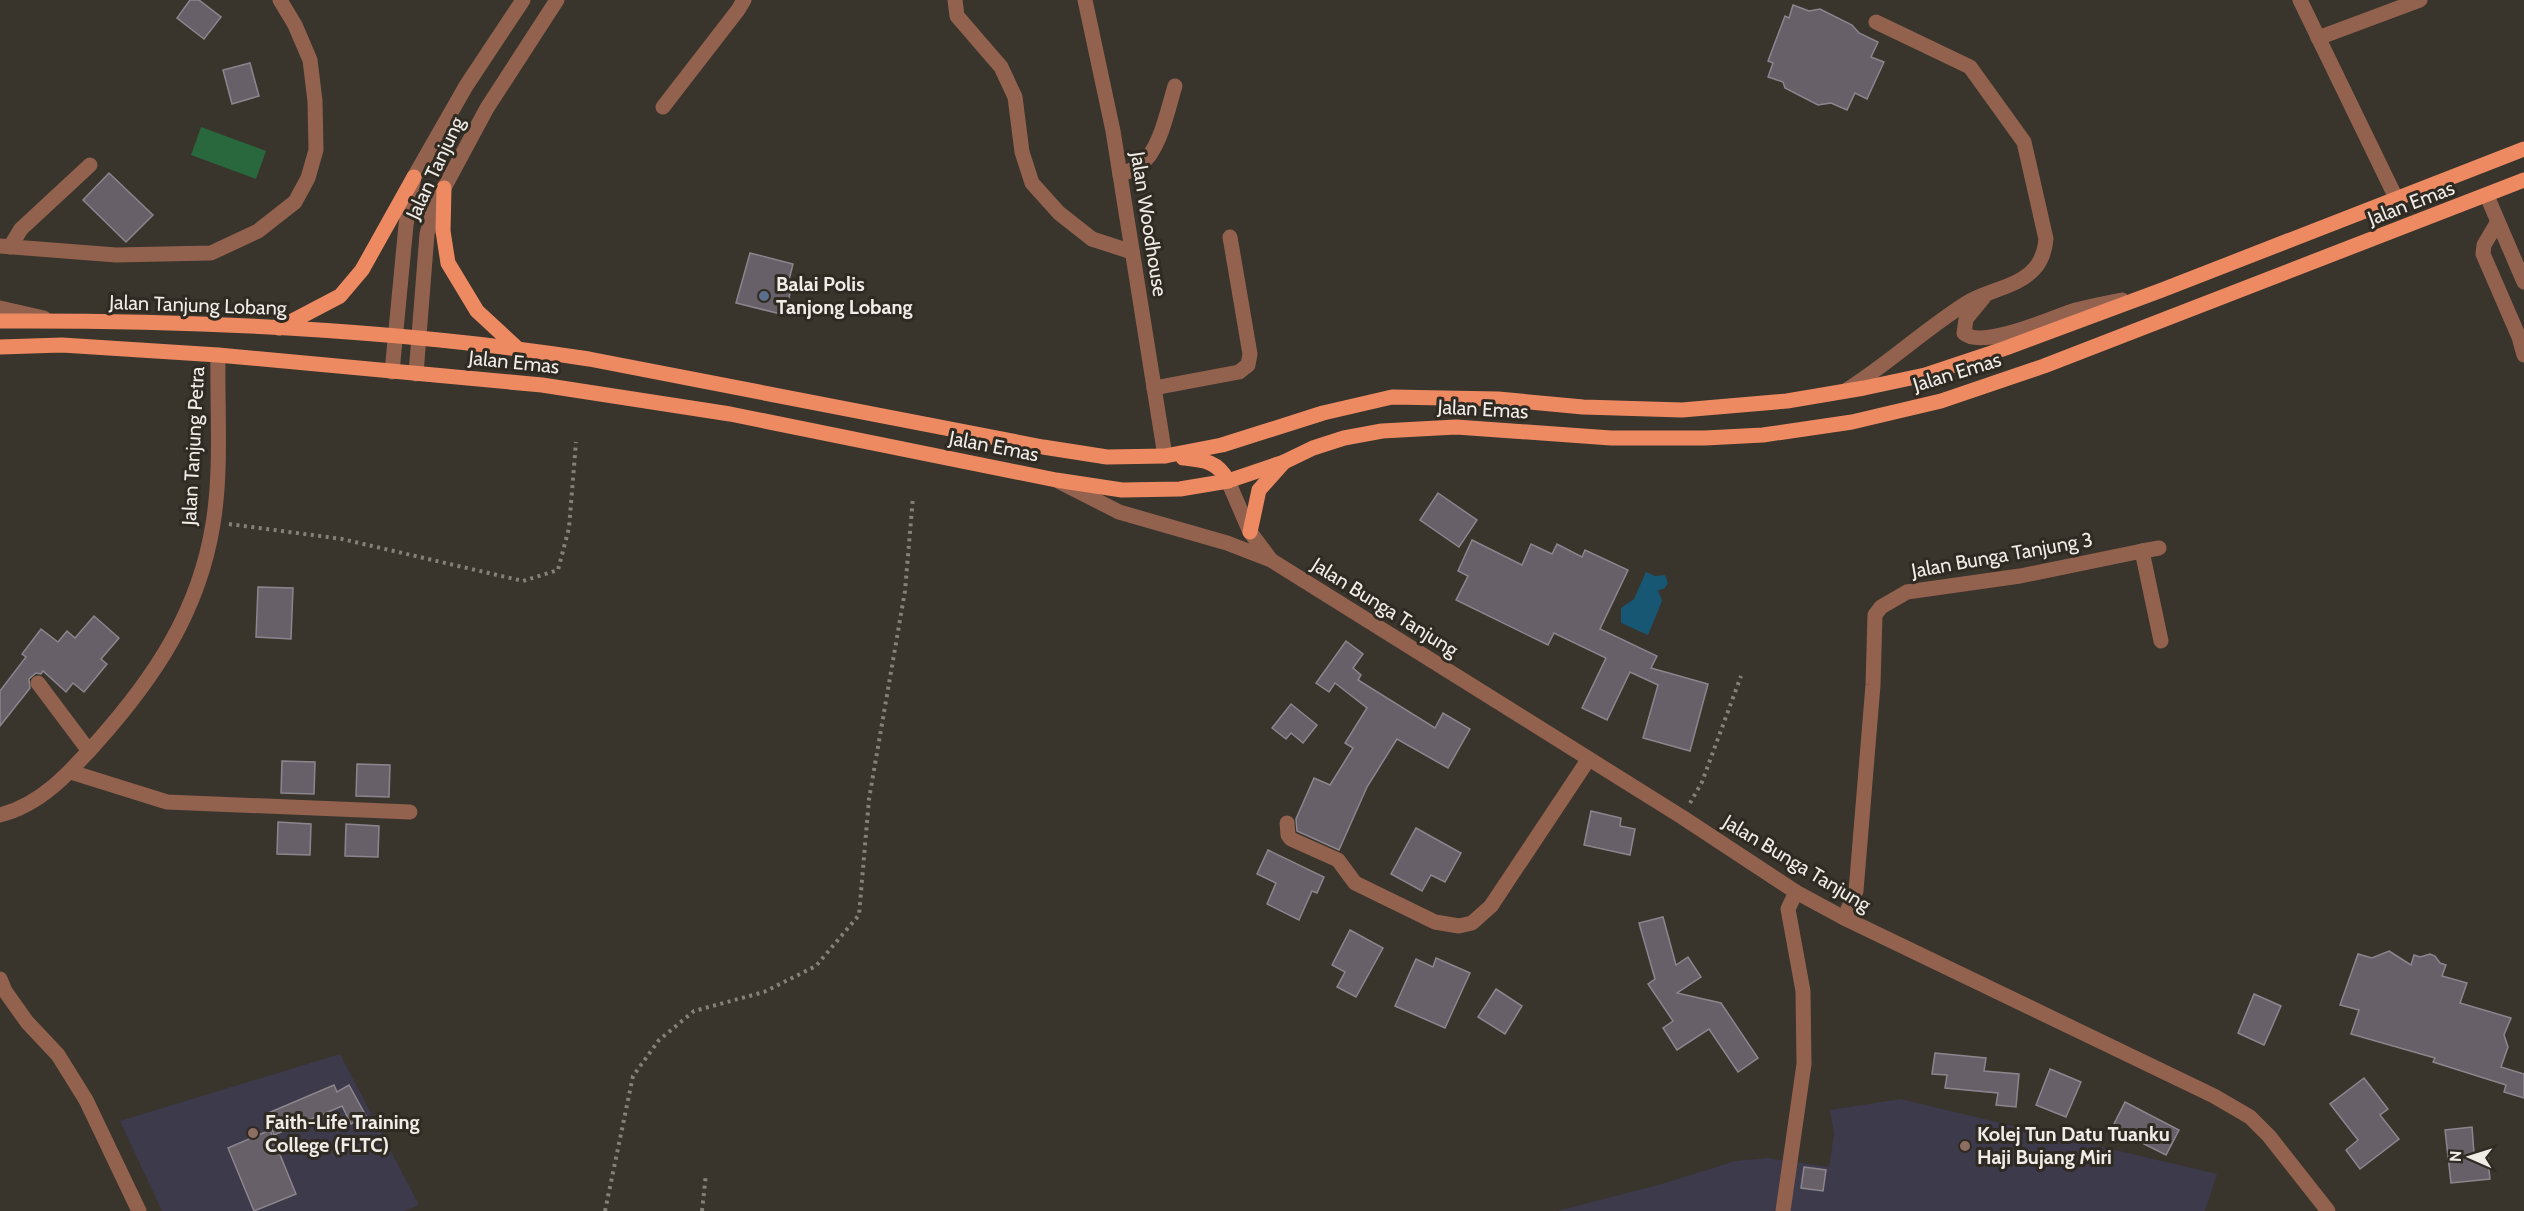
<svg xmlns="http://www.w3.org/2000/svg" width="2524" height="1211" viewBox="0 0 2524 1211" font-family="Cabin,sans-serif">
  <rect width="100%" height="100%" fill="#39342c"/>
  <g fill="#3d3a4b">
    <path d="M340 1054 419 1205 404 1211H162L120 1121Z"/>
    <path d="M1900 1099 2217 1174 2205 1211H1557L1662 1184 1735 1161 1767 1158 1829 1167 1834 1134 1830 1110Z"/>
  </g>
  <path fill="#29673c" d="M201 127 266 151 256 179 191 155Z"/>
  <path fill="#185774" d="M1646 572 1655 576 1665 575 1668 583 1664 589 1658 590 1662 601 1648 635 1621 623V608L1634 599Z"/>
  <g fill="#686068" stroke="#8d858d" stroke-width="1.5">
    <path d="M190 0H199L221 17 204 39 177 18Z"/>
    <path d="M1793 5 1809 11 1820 9 1852 25 1859 33 1878 42 1871 57 1884 62 1867 99 1855 93 1847 110 1831 103 1818 105 1785 88 1783 82 1768 77 1773 63 1768 61 1785 16 1789 18Z"/>
    <path d="M250 63 259 96 232 104 223 70Z"/>
    <path d="M109 173 153 215 126 242 83 200Z"/>
    <path d="M750 253 793 264 787 288 791 289 785 315 736 303Z"/>
    <path d="M1438 493 1477 520 1459 547 1420 520Z"/>
    <path d="M1472 540 1522 565 1531 544 1552 554 1557 544 1582 557 1585 550 1628 570 1600 629 1657 656 1651 668 1708 684 1690 751 1643 738 1658 685 1630 672 1607 720 1582 708 1606 658 1554 633 1548 645 1456 600 1468 576 1458 571Z"/>
    <path d="M258 587 293 588 291 639 256 637Z"/>
    <path d="M94 616 119 638 101 659 107 664 84 692 73 683 66 692 43 671 41 674 36 673 29 679 30 688 0 726V691L26 657 22 654 41 629 58 642 67 631 75 638Z"/>
    <path d="M1346 641 1363 654 1353 668 1361 675 1358 680 1435 728 1443 713 1470 729 1448 768 1397 739 1367 787 1339 850 1297 831 1296 819 1314 778 1330 785 1353 748 1345 743 1367 708 1335 683 1329 692 1316 683Z"/>
    <path d="M1291 704 1317 725 1303 743 1291 733 1286 739 1272 728Z"/>
    <path d="M282 761 315 762 314 794 281 793Z"/>
    <path d="M357 764 390 765 389 797 356 796Z"/>
    <path d="M1591 811 1621 818 1620 826 1635 829 1630 855 1584 845Z"/>
    <path d="M278 822 311 824 310 855 277 854Z"/>
    <path d="M346 824 379 826 378 857 345 856Z"/>
    <path d="M1416 828 1461 853 1445 882 1431 875 1422 891 1391 874Z"/>
    <path d="M1268 850 1324 877 1317 893 1312 891 1299 920 1267 904 1276 883 1257 874Z"/>
    <path d="M1663 917 1676 965 1688 957 1701 977 1677 993 1721 1003 1758 1058 1738 1072 1709 1029 1677 1050 1663 1028 1673 1021 1648 984 1655 979 1639 923Z"/>
    <path d="M1350 930 1383 948 1356 997 1337 987 1345 972 1332 965Z"/>
    <path d="M2389 951 2411 965 2414 955 2420 957 2430 954 2435 956 2440 963 2446 965 2442 976 2467 983 2460 1003 2511 1018 2504 1035 2508 1047 2501 1067 2524 1074V1098L2504 1092 2506 1085 2433 1062 2435 1058 2351 1034 2359 1010 2340 1005 2358 954 2372 958Z"/>
    <path d="M1436 958 1470 973 1445 1028 1395 1006 1416 959 1433 967Z"/>
    <path d="M1496 989 1522 1006 1505 1034 1478 1017Z"/>
    <path d="M2254 994 2281 1006 2264 1045 2238 1033Z"/>
    <path d="M1935 1053 1986 1058 1984 1071 2019 1074 2016 1107 1996 1105 1998 1093 1945 1088 1947 1075 1932 1074Z"/>
    <path d="M2050 1069 2081 1082 2066 1117 2036 1105Z"/>
    <path d="M2364 1078 2388 1109 2380 1115 2399 1139 2360 1169 2346 1150 2358 1140 2330 1104Z"/>
    <path d="M334 1085 337 1092 349 1085 366 1116 351 1124 342 1106 274 1135 266 1114Z"/>
    <path d="M2125 1102 2179 1130 2166 1155 2112 1128Z"/>
    <path d="M2472 1127 2474 1153 2487 1152 2490 1179 2451 1183 2445 1130Z"/>
    <path d="M270 1130 296 1194 254 1211 228 1148Z"/>
    <path d="M1804 1167 1826 1170 1823 1191 1801 1188Z"/>
  </g>
  <g fill="none" stroke-linecap="round" stroke-linejoin="round">
    <g stroke="#858079" stroke-width="4" stroke-dasharray="3 4.5" stroke-linecap="butt">
      <path d="M229 524 342 539 523 581 558 570 569 528 576 442"/>
      <path d="M1690 803 1702 782 1741 676"/>
      <path d="M605 1211 633 1076 659 1040 694 1011 764 992 816 966 859 915 869 799 905 591 913 497"/>
      <path d="M702 1211 706 1174"/>
    </g>
    <g stroke="#93624e" stroke-width="15">
      <path d="M955 0 957 16 1001 67 1015 97 1022 152 1032 183 1059 213 1092 239 1132 252"/>
      <path d="M1085 0 1113 131 1165 456"/>
      <path d="M2300 0 2397 200"/>
      <path d="M2318 38 2420 0"/>
      <path d="M663 107 738 10 744 0"/>
      <path d="M1120 175C1127 172 1135 169 1141 164 1160 151 1168 108 1175 86"/>
      <path d="M2487 196 2524 282"/>
      <path d="M2497 223 2484 245 2483 254 2519 337 2524 355"/>
      <path d="M0 246 116 255 211 253 258 231 295 202 308 178 316 150 315 101 310 60 295 25 280 0"/>
      <path d="M10 247 21 229 90 165"/>
      <path d="M1984 297 1966 319 1964 333C1982 350 2053 317 2076 310 2091 306 2106 303 2122 300"/>
      <path d="M0 308 44 318"/>
      <path d="M392 372 406 225 414 177 466 86 523 0"/>
      <path d="M416 374 427 234 433 212 444 188 487 108 557 0"/>
      <path d="M1154 388 1239 372 1248 365 1250 354 1230 237"/>
      <path d="M1845 391C1888 364 1924 330 1965 304 1986 290 2018 288 2035 268 2042 260 2045 249 2046 239L2024 142 1970 67 1876 22"/>
      <path d="M1228 481 1250 532 1271 560"/>
      <path d="M1060 482 1119 512 1227 543 1271 560 1682 817 1796 892 1844 918 2214 1096 2250 1117 2269 1136 2328 1211"/>
      <path d="M2142 551 2159 548"/>
      <path d="M38 683 89 751"/>
      <path d="M71 772 167 802 410 812"/>
      <path d="M0 815C41 805 70 772 97 742 155 677 199 611 213 524 222 469 217 410 218 355"/>
      <path d="M1287 823 1288 835 1291 839 1338 860 1355 883 1435 922 1459 926 1472 923 1491 906 1588 760"/>
      <path d="M1844 918 1856 891 1873 685 1875 615 1881 607 1907 592 2020 576 2142 551 2161 641"/>
      <path d="M0 979 5 991 27 1022 58 1055 86 1100 139 1211"/>
      <path d="M1783 1211 1804 1064 1803 991 1788 909 1796 892"/>
    </g>
    <g stroke="#ee8a62" stroke-width="15">
      <path d="M444 188 443 231 448 263 477 311 517 348"/>
      <path d="M0 321C196 320 396 329 589 359L1043 447 1107 457 1165 456 1222 445 1323 413 1392 397 1498 399 1583 407 1682 410 1787 401 1864 388 1925 375 2006 348 2162 290 2524 149"/>
      <path d="M279 328 340 296 362 270 414 177"/>
      <path d="M0 347 62 345 218 355 542 385 730 414 1056 480 1122 490 1180 489 1228 481 1284 462 1313 448 1344 438 1382 431 1456 427 1611 438H1705L1763 435 1852 422 1941 401 2044 366 2524 180"/>
      <path d="M1183 458C1203 460 1218 461 1228 481"/>
      <path d="M1250 532 1259 490 1284 462"/>
    </g>
  </g>
  <circle fill="#5c6f8a" stroke="#2f2a22" stroke-width="2" cx="764" cy="296" r="6"/>
  <g fill="#8d6e63" stroke="#2f2a22" stroke-width="2">
    <circle cx="253" cy="1133" r="6"/>
    <circle cx="1965" cy="1146" r="6"/>
  </g>
  <g text-anchor="middle" stroke-width="6" stroke-linejoin="round" paint-order="stroke">
    <g font-size="20" fill="#f0ece7" stroke="#2f2a22">
      <text transform="translate(435 168) rotate(-65)" y="7">Jalan Tanjung</text>
      <text transform="translate(2411 203) rotate(-21)" y="7">Jalan Emas</text>
      <text transform="translate(1149 224) rotate(81)" y="7">Jalan Woodhouse</text>
      <text transform="translate(198 305) rotate(2)" y="7">Jalan Tanjung Lobang</text>
      <text transform="translate(514 362) rotate(6)" y="7">Jalan Emas</text>
      <text transform="translate(1957 372) rotate(-17)" y="7">Jalan Emas</text>
      <text transform="translate(1483 409) rotate(3)" y="7">Jalan Emas</text>
      <text transform="translate(193 446) rotate(-87)" y="7">Jalan Tanjung Petra</text>
      <text transform="translate(994 446) rotate(11)" y="7">Jalan Emas</text>
      <text transform="translate(2002 555) rotate(-10)" y="7">Jalan Bunga Tanjung 3</text>
      <text transform="translate(1385 607) rotate(32)" y="7">Jalan Bunga Tanjung</text>
      <text transform="translate(1797 863) rotate(31)" y="7">Jalan Bunga Tanjung</text>
    </g>
    <g font-size="20" font-weight="bold" fill="#f0ece7" stroke="#2f2a22" text-anchor="start">
      <text x="776" y="291">Balai Polis<tspan x="776" dy="23">Tanjong Lobang</tspan></text>
      <text x="265" y="1129">Faith-Life Training<tspan x="265" dy="23">College (FLTC)</tspan></text>
      <text x="1977" y="1141">Kolej Tun Datu Tuanku<tspan x="1977" dy="23">Haji Bujang Miri</tspan></text>
    </g>
  </g>
  <g transform="translate(2470 1157) rotate(273)" stroke="#2f2a22" stroke-width="4.5" paint-order="stroke">
  <path d="M0-4.5L10 22L0 15L-10 22Z" fill="#f0ece7"/>
  <text y="-9" font-size="16" font-weight="bold" text-anchor="middle" fill="#f0ece7">N</text>
  </g>
</svg>
